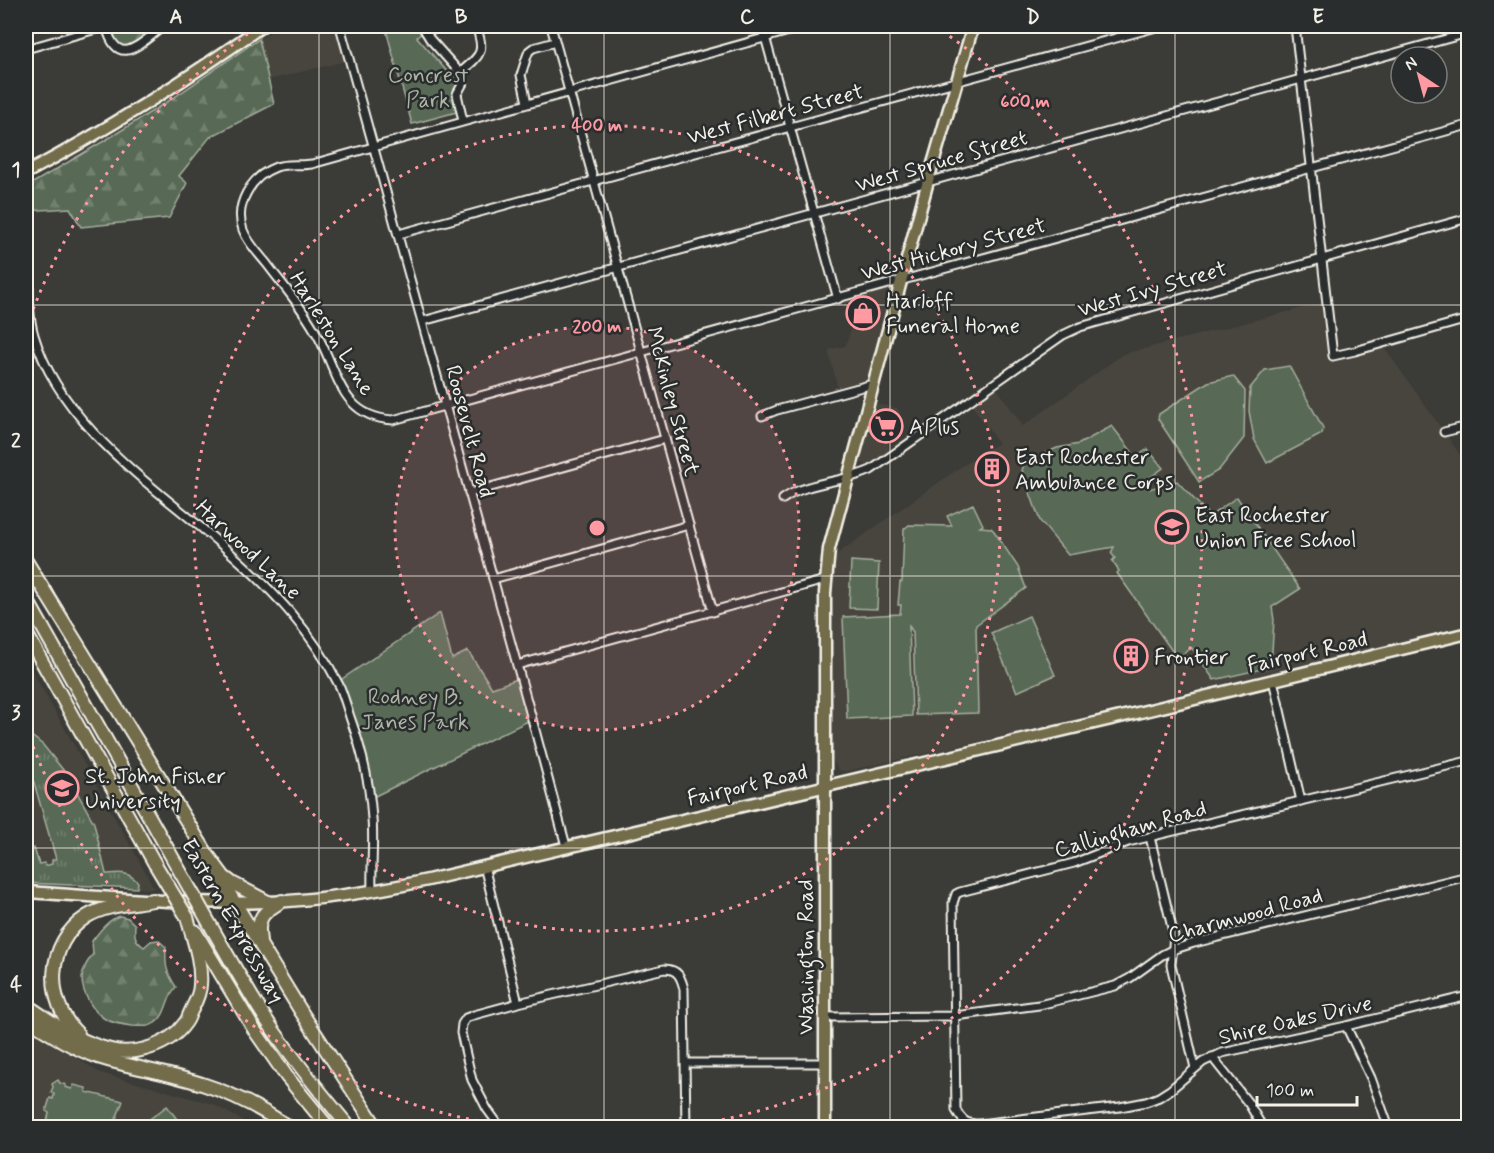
<svg xmlns="http://www.w3.org/2000/svg" width="1494" height="1153" viewBox="0 0 1494 1153" font-family="Mynerve,sans-serif">
  <defs>
    <pattern id="grass-tufts" width="24" height="20" patternUnits="userSpaceOnUse" patternTransform="scale(1.5)"><rect width="24" height="20" fill="#586b56"/><path d="M3 7l-1-3M5 7V3M7 7l1-3M15 17l-1-3M17 17v-4M19 17l1-3" fill="none" stroke="#71816e"/></pattern>
    <pattern id="forest-firs" width="22" height="20" patternUnits="userSpaceOnUse" patternTransform="scale(1.5)"><rect width="22" height="20" fill="#586b56"/><path d="M5 1l3.5 6h-7zM16 11l3.5 6h-7z" fill="#71816e"/></pattern>
  </defs>
  <rect width="100%" height="100%" fill="#3b3b37"/>
  <filter id="ink" filterUnits="userSpaceOnUse"><feTurbulence type="fractalNoise" baseFrequency=".0167" numOctaves="2"/><feDisplacementMap in="SourceGraphic" scale="12" xChannelSelector="R" yChannelSelector="G"/><feConvolveMatrix kernelMatrix="1 2 1 2 8 2 1 2 1" color-interpolation-filters="sRGB"/></filter>
  <g filter="url(#ink)">
    <g fill="#47453d">
      <path d="M279 26H337L346 61 269 80 259 39Z"/>
      <path d="M881 290 888 292 892 297 871 376 866 381 838 389 828 350 845 346 849 336 851 327 843 301Z"/>
      <path d="M1322 303 1323 326 1328 360 1346 357 1384 347 1468 466V625L1026 731 847 771H841L838 769 833 761 832 754V691L829 628 831 558 959 468 998 443 971 404 996 387 1023 426 1123 354Z"/>
      <path d="M871 403 897 408 901 414 895 418 890 436 888 446 891 451 876 462 873 461 868 465 861 463 859 464 857 461Z"/>
      <path d="M26 659 44 692 155 889 26 883Z"/>
      <path d="M26 1027 101 1073 213 1104 254 1127H26Z"/>
    </g>
    <path fill="url(#grass-tufts)" stroke="#a6ae9f" stroke-width="1.5" d="M26 726 29 734 43 745 68 776 94 823 106 874C121 873 126 871 138 882L137 888 26 883V856L27 850 34 848 39 864 44 863 45 866 52 864V860L56 859 26 755Z"/>
    <g fill="url(#forest-firs)" stroke="#a6ae9f" stroke-width="1.5">
      <path d="M120 26H159L136 42 124 48 115 42 110 28Z"/>
      <path d="M259 39 274 104 210 137 179 176 187 183 169 218 81 227 70 208 26 211V187L114 135 173 98Z"/>
      <path d="M120 916 128 918 135 925C134 936 135 941 144 947L151 941 158 940 166 947C165 966 166 971 176 987 166 997 167 1016 155 1023 148 1028 140 1026 132 1026 124 1025 112 1023 105 1019 93 1012 82 993 82 979 82 969 88 961 93 954L92 941C100 931 107 920 120 916Z"/>
    </g>
    <g fill="#586b56" stroke="#a6ae9f" stroke-width="1.5">
      <path d="M385 26H418L421 34 417 37 452 77 457 73C462 81 456 86 453 93L457 112 412 124Z"/>
      <path d="M1289 366 1323 428 1322 434 1267 463 1254 439 1249 411 1250 388 1265 370Z"/>
      <path d="M1233 376 1245 391 1244 438 1219 470 1199 482 1158 419 1159 414 1208 382Z"/>
      <path d="M1112 426 1136 457 1148 449 1163 468 1151 477 1146 487 1149 489 1177 481 1210 516 1237 497 1300 589 1272 607 1274 620 1271 667 1214 680 1192 648 1177 658 1117 573 1119 571 1112 561 1115 558 1111 553 1114 547 1068 555 1040 521 1022 470 1025 462 1057 448 1079 444Z"/>
      <path d="M973 504 983 525 980 527 991 528 994 531 1018 567 1026 588 976 625 978 713 916 715 913 632 909 626 912 716 847 719 843 617 900 614 901 605H898L900 582H902L904 529 909 525 952 526 947 516Z"/>
      <path d="M851 561 879 563 877 609 849 608Z"/>
      <path d="M440 613 452 659 468 651 492 688 517 679 528 721 373 797C370 761 355 712 339 681Z"/>
      <path d="M1029 616 1055 675 1017 692 991 633Z"/>
      <path d="M58 1080 60 1083 66 1085 65 1087 72 1089 74 1085 86 1088V1092L123 1101 113 1127H46L49 1113 46 1111 50 1098 53 1099 54 1094 51 1092 53 1087 52 1084Z"/>
      <path d="M167 1106 183 1127H139Z"/>
    </g>
    <g fill="none" stroke-linecap="round" stroke-linejoin="round">
      <g stroke="#f4f1e8" stroke-width="11">
        <g id="street">
          <path d="M106 26C118 71 140 43 164 26"/>
          <path d="M340 26 532 719 566 846"/>
          <path d="M422 26 430 39 463 76V83L457 94 463 121"/>
          <path d="M551 26 713 612"/>
          <path d="M762 26 838 299"/>
          <path d="M807 26 312 164C300 166 287 163 276 167 251 176 234 205 243 230 248 243 258 253 267 264 285 288 305 311 319 338 339 376 342 417 393 420L1468 125"/>
          <path d="M1295 26 1333 356 1355 351 1468 319"/>
          <path d="M426 32 439 26"/>
          <path d="M26 49 107 26"/>
          <path d="M461 72C482 54 485 52 476 26"/>
          <path d="M527 103 521 75 527 56 529 51 533 48 555 42"/>
          <path d="M399 234 1160 26"/>
          <path d="M29 272C29 293 28 315 34 335 61 427 157 488 225 548 271 588 313 632 340 687 344 697 347 707 350 717 362 750 370 784 372 819 374 843 371 867 372 891"/>
          <path d="M423 321 1468 33"/>
          <path d="M762 416 777 410 873 384"/>
          <path d="M1444 432 1468 426"/>
          <path d="M469 493 665 439"/>
          <path d="M783 499C808 481 843 483 871 470L1063 335 1080 327 1468 218"/>
          <path d="M493 579 689 525"/>
          <path d="M517 665 825 580"/>
          <path d="M1273 680 1301 801"/>
          <path d="M1468 761 1128 842 1074 863 960 892 956 894 953 903 956 1110C962 1121 967 1124 979 1124L1120 1107 1146 1102 1159 1097 1170 1090 1203 1062 1222 1053 1346 1026 1468 996"/>
          <path d="M1150 837 1174 936 1171 965 1195 1068"/>
          <path d="M484 866 518 1003"/>
          <path d="M825 1017 955 1016 1039 1005 1115 986 1130 978 1162 955 1172 950 1194 943 1468 876"/>
          <path d="M1346 1026 1371 1078 1389 1128"/>
          <path d="M1212 1057 1249 1104 1263 1128"/>
          <path d="M686 1063H825"/>
          <path d="M501 1128 487 1109 472 1080 461 1033 462 1024 466 1018 474 1015 518 1003 664 969C678 969 681 977 684 989L686 1128"/>
        </g>
      </g>
      <g stroke="#f4f1e8" stroke-width="15">
        <g id="primary">
          <path d="M26 173C108 129 186 80 262 26"/>
          <path d="M26 892C106 897 188 905 269 902 321 900 377 891 428 880L1137 713 1468 633"/>
          <path d="M825 1128V593L829 549 928 181 973 26"/>
        </g>
      </g>
      <g stroke="#f4f1e8" stroke-width="16">
        <g id="highway">
          <path d="M26 561 207 854 224 877 232 883 268 902"/>
          <path d="M26 598 181 873"/>
          <path d="M26 633 155 864"/>
          <path d="M219 877 302 1013 377 1128"/>
          <path d="M212 928C232 963 252 1000 276 1034 299 1066 324 1097 350 1128"/>
          <path d="M195 931 255 1031 287 1077 329 1128"/>
          <path d="M260 941C256 917 263 912 282 901"/>
          <path d="M26 1005C52 1022 79 1043 111 1050 136 1056 170 1045 185 1023 188 1020 189 1015 191 1011 195 1003 200 994 200 985 202 962 193 939 187 917"/>
          <path d="M26 1018C48 1033 72 1048 98 1057 133 1068 170 1073 205 1085 233 1094 265 1111 290 1128"/>
          <path d="M78 1034C44 1001 46 943 86 917 105 905 132 904 153 900"/>
        </g>
      </g>
      <use href="#street" stroke="#2a2d2e" stroke-width="7"/>
      <use href="#primary" stroke="#726c4b" stroke-width="10"/>
      <use href="#highway" stroke="#726c4b" stroke-width="12"/>
      <g stroke="#f4f1e8" stroke-width="16" stroke-linecap="butt">
        <g id="highway-bridge">
          <path d="M155 864 187 917"/>
          <path d="M181 873 212 928"/>
        </g>
      </g>
      <use href="#highway-bridge" stroke="#726c4b" stroke-width="12"/>
    </g>
  </g>
  <path fill="none" stroke="#f4f1e8" stroke-width="1.5" stroke-opacity="0.55" d="M319 26V1128M604 26V1128M890 26V1128M1175 26V1128M26 305H1468M26 576H1468M26 848H1468"/>
  <circle cx="597" cy="528" r="202" fill="#ff9aa2" fill-opacity=".12"/>
  <g fill="none" stroke="#ff9aa2" stroke-width="3" stroke-dasharray="3 6">
    <circle cx="597" cy="528" r="202"/>
    <circle cx="597" cy="528" r="403"/>
    <path d="M513 1127A605 605 0 0 1 27 730M27 326A605 605 0 0 1 259 26M935 26A605 605 0 0 1 681 1127"/>
  </g>
  <defs>
    <g id="shop-ring" transform="scale(1.725)"><circle r="9.5" fill="#2a2d2e" stroke="#ff9aa2" stroke-width="1.5"/><path d="M-5-2.5h2.3a2.7 3.5 0 0 1 5.4 0H5L5.5 6h-11ZM-1.5-2.5h3a1.5 2.3 0 0 0-3 0Z" fill="#ff9aa2"/></g>
    <g id="supermarket-ring" transform="scale(1.725)"><circle r="9.5" fill="#2a2d2e" stroke="#ff9aa2" stroke-width="1.5"/><path d="M-6-5.5h2.5l.6 2H6L4.5 2H-2.5L-4.4-4H-6ZM-1.5 3.2a1.3 1.3 0 1 0 .1 0ZM3 3.2a1.3 1.3 0 1 0 .1 0Z" fill="#ff9aa2"/></g>
    <g id="building-ring" transform="scale(1.725)"><circle r="9.5" fill="#2a2d2e" stroke="#ff9aa2" stroke-width="1.5"/><path d="M-4-6H4V6H1V3H-1V6H-4ZM-2.5-4.3h1.7v1.8h-1.7ZM.8-4.3h1.7v1.8H.8ZM-2.5-1h1.7V.8h-1.7ZM.8-1h1.7V.8H.8Z" fill="#ff9aa2"/></g>
    <g id="school-ring" transform="scale(1.725)"><circle r="9.5" fill="#2a2d2e" stroke="#ff9aa2" stroke-width="1.5"/><path d="M0-5L7-2L0 1L-7-2ZM-4 1L0 2.5L4 1V4Q0 6-4 4Z" fill="#ff9aa2"/></g>
    <g id="university-ring" transform="scale(1.725)"><circle r="9.5" fill="#2a2d2e" stroke="#ff9aa2" stroke-width="1.5"/><path d="M0-5L7-2L0 1L-7-2ZM-4 1L0 2.5L4 1V4Q0 6-4 4Z" fill="#ff9aa2"/></g>
  </defs>
  <g fill-rule="evenodd">
    <use href="#shop-ring" x="863" y="313"/>
    <use href="#supermarket-ring" x="886" y="426"/>
    <use href="#building-ring" x="992" y="469"/>
    <use href="#school-ring" x="1172" y="527"/>
    <use href="#building-ring" x="1131" y="656"/>
    <use href="#university-ring" x="62" y="788"/>
  </g>
  <g text-anchor="middle" stroke-width="5" stroke-linejoin="round" paint-order="stroke">
    <g font-size="22" fill="#aeb5a6" stroke="#2a2d2e">
      <text x="428" y="82">Concrest<tspan x="428" dy="25">Park</tspan></text>
      <text x="415" y="704">Rodney B.<tspan x="415" dy="25">Janes Park</tspan></text>
    </g>
    <g font-size="22" fill="#f4f1e8" stroke="#2a2d2e">
      <text transform="translate(775 113) rotate(-15)" y="8">West Filbert Street</text>
      <text transform="translate(941 160) rotate(-16)" y="8">West Spruce Street</text>
      <text transform="translate(953 248) rotate(-15)" y="8">West Hickory Street</text>
      <text transform="translate(1152 288) rotate(-16)" y="8">West Ivy Street</text>
      <text transform="translate(333 333) rotate(58)" y="8">Harleston Lane</text>
      <text transform="translate(674 401) rotate(75)" y="8">McKinley Street</text>
      <text transform="translate(471 431) rotate(75)" y="8">Roosevelt Road</text>
      <text transform="translate(249 549) rotate(43)" y="8">Harwood Lane</text>
      <text transform="translate(1307 651) rotate(-13)" y="8">Fairport Road</text>
      <text transform="translate(747 784) rotate(-13)" y="8">Fairport Road</text>
      <text transform="translate(1130 828) rotate(-16)" y="8">Callingham Road</text>
      <text transform="translate(1245 914) rotate(-15)" y="8">Charmwood Road</text>
      <text transform="translate(234 920) rotate(60)" y="8">Eastern Expressway</text>
      <text transform="translate(805 957) rotate(-90)" y="8">Washington Road</text>
      <text transform="translate(1295 1019) rotate(-13)" y="8">Shire Oaks Drive</text>
    </g>
    <g font-size="22" fill="#f4f1e8" stroke="#2a2d2e" text-anchor="start">
      <text x="886" y="308">Harloff<tspan x="886" dy="25">Funeral Home</tspan></text>
      <text x="909" y="434">APlus</text>
      <text x="1015" y="464">East Rochester<tspan x="1015" dy="25">Ambulance Corps</tspan></text>
      <text x="1195" y="522">East Rochester<tspan x="1195" dy="25">Union Free School</tspan></text>
      <text x="1154" y="664">Frontier</text>
      <text x="85" y="783">St. John Fisher<tspan x="85" dy="25">University</tspan></text>
    </g>
  </g>
  <circle cx="597" cy="528" r="9" fill="#ff9aa2" stroke="#2a2d2e" stroke-width="3"/>
  <g font-size="18" text-anchor="middle" font-weight="bold" fill="#ff9aa2" stroke="#2a2d2e" stroke-width="5" stroke-linejoin="round" paint-order="stroke">
    <text x="1025" y="107">600 m</text>
    <text x="597" y="131">400 m</text>
    <text x="597" y="332">200 m</text>
  </g>
  <rect width="1494" height="1153" fill="none" stroke="#2a2d2e" stroke-width="66"/>
  <g transform="translate(1419 75) rotate(324)"><circle r="28" fill="#2a2d2e" stroke="#7b7b78" stroke-width="1.5"/>
  <path d="M0-4.5L10 22L0 15L-10 22Z" fill="#ff9aa2"/>
  <text y="-9" font-size="16" font-weight="bold" text-anchor="middle" fill="#f4f1e8">N</text>
  </g>
  <path d="M1257 1096v9h100v-9" fill="none" stroke="#f4f1e8" stroke-width="3"/>
  <text x="1266" y="1096" font-size="18" fill="#f4f1e8" stroke="#2a2d2e" stroke-width="4.5" paint-order="stroke">100 m</text>
  <rect x="33" y="33" width="1428" height="1087" fill="none" stroke="#f4f1e8" stroke-width="2"/>
  <g font-size="20" text-anchor="middle" font-weight="bold" fill="#f4f1e8">
    <text x="176" y="23">A</text>
    <text x="461" y="23">B</text>
    <text x="747" y="23">C</text>
    <text x="1033" y="23">D</text>
    <text x="1318" y="23">E</text>
    <text x="16" y="176">1</text>
    <text x="16" y="447">2</text>
    <text x="16" y="719">3</text>
    <text x="16" y="991">4</text>
  </g>
</svg>
